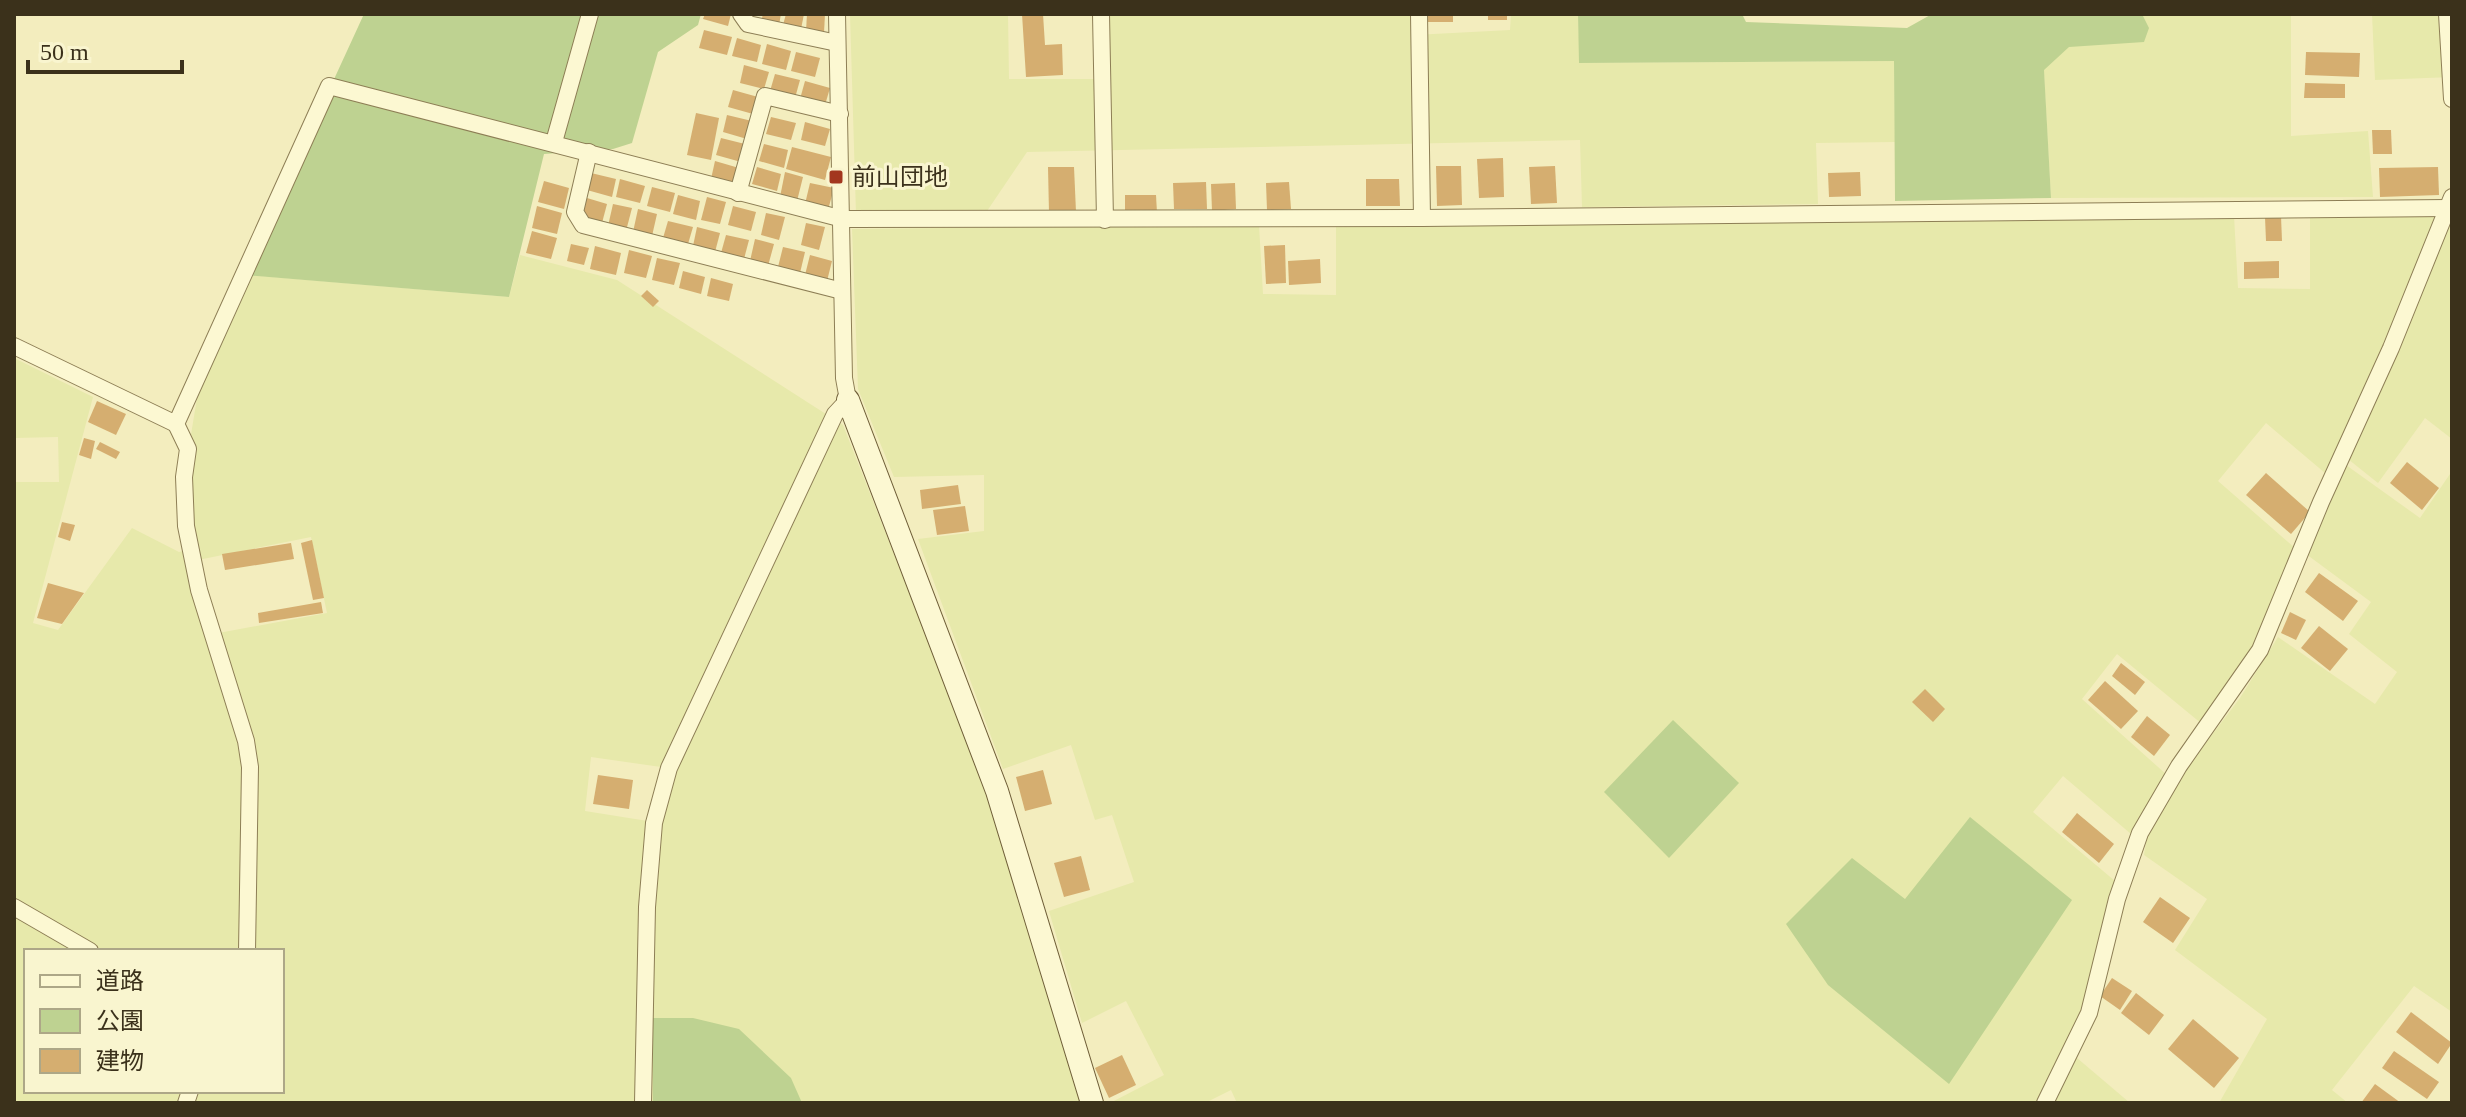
<svg xmlns="http://www.w3.org/2000/svg" width="2466" height="1117" viewBox="0 0 2466 1117" font-family="'Times New Roman','Noto Sans JP',serif">
  <rect width="100%" height="100%" fill="#f3edbe"/>
  <g fill="#e7e9ab" fill-rule="evenodd">
    <path d="M850 14H1008L1009 79H1107L1108 14H1413L1414 35 1510 30 1511 14H1578L1580 63 1894 61 1895 142 1816 143 1818 204 1582 207 1580 140 1027 152 985 214H856Z"/>
    <path d="M1934 14H2452V77L2375 80 2372 14 2291 15V136L2368 131 2373 197 2051 198 2042 37Z"/>
    <path d="M2441 213 2383 355 2325 473 2266 423 2218 481 2295 548 2257 643 2202 724 2117 654 2082 699 2167 775 2131 834 2063 776 2033 812 2115 881 2082 1020 2038 1103H1237L1231 1090 1205 1103H1110L1164 1075 1126 1001 1082 1023 1049 911 1134 882 1112 815 1095 820 1071 745 1003 769 918 539 984 531V475L894 477 858 389 852 229 1259 225 1263 294 1336 295V226L2234 216 2238 288 2310 289V215Z"/>
    <path d="M2452 216V439L2425 418 2378 483 2348 459Z"/>
    <path d="M520 255 617 280 843 425 989 795 1081 1103H14V358L93 397 33 623 58 630 132 528 179 552 190 549 184 477 199 386 247 275 509 297ZM58 437 59 482H16L15 438ZM311 537 327 613 213 634 193 561ZM591 757 668 768 654 822 585 811ZM26 951H282V1091H26Z"/>
    <path d="M2346 465 2420 518 2452 471V1012L2414 986 2332 1090 2348 1103H2219L2267 1019 2175 950 2207 899 2144 855 2147 836 2186 769 2240 698 2278 637 2375 704 2397 672 2349 634 2371 602 2306 554Z"/>
    <path d="M2077 1058 2130 1103H2053Z"/>
  </g>
  <g fill="#bed291">
    <path d="M364 14H701L698 25 658 52 632 143 613 149 544 154 509 297 244 275Z"/>
    <path d="M1578 14H1742L1746 22 1907 28 1932 14H2142L2149 28 2144 42 2069 47 2044 70 2051 198 1895 201 1894 61 1579 63Z"/>
    <path d="M1673 720 1739 783 1669 858 1604 792Z"/>
    <path d="M1970 817 2072 900 1949 1084 1828 985 1786 924 1852 858 1905 899Z"/>
    <path d="M653 1018H693L739 1029 791 1078 802 1103H653Z"/>
  </g>
  <g fill="#d5ae70">
    <path d="M705 14H731L728 26 703 19Z"/>
    <path d="M763 14H781L779 25 761 22Z"/>
    <path d="M786 14H804L801 29 783 25Z"/>
    <path d="M807 14H825L824 33 806 31Z"/>
    <path d="M1022 14H1043L1045 45 1062 44 1063 75 1026 77Z"/>
    <rect x="1428" y="14" width="25" height="8"/>
    <rect x="1488" y="14" width="19" height="6"/>
    <path d="M704 30 732 37 727 55 699 48Z"/>
    <path d="M737 38 761 45 757 62 732 56Z"/>
    <path d="M767 44 791 51 786 70 762 64Z"/>
    <path d="M796 52 820 58 815 77 791 71Z"/>
    <path d="M2306 52 2360 53 2359 77 2305 75Z"/>
    <path d="M744 65 769 72 764 89 740 83Z"/>
    <path d="M775 74 800 80 795 98 770 91Z"/>
    <path d="M805 81 830 88 825 105 800 99Z"/>
    <path d="M2305 83 2345 84V98H2304Z"/>
    <path d="M733 90 758 97 753 114 728 107Z"/>
    <path d="M696 113 719 118 711 160 687 155Z"/>
    <path d="M727 115 752 121 747 139 723 132Z"/>
    <path d="M771 117 796 123 791 140 766 134Z"/>
    <path d="M805 122 830 129 825 146 801 140Z"/>
    <path d="M2372 130H2391L2392 154H2373Z"/>
    <path d="M721 138 745 144 741 162 716 155Z"/>
    <path d="M764 144 788 150 784 168 759 161Z"/>
    <path d="M792 147 831 157 825 180 786 169Z"/>
    <path d="M1503 158 1504 197 1479 198 1477 159Z"/>
    <path d="M715 161 739 168 735 185 711 179Z"/>
    <path d="M1436 166H1461L1462 205 1437 206Z"/>
    <path d="M1555 166 1557 203 1531 204 1529 167Z"/>
    <path d="M757 167 781 174 777 191 752 184Z"/>
    <path d="M1048 167H1074L1076 212 1049 213Z"/>
    <path d="M2438 167 2439 195 2380 197 2379 168Z"/>
    <path d="M785 172 803 177 797 201 780 197Z"/>
    <path d="M1860 172 1861 196 1829 197 1828 173Z"/>
    <path d="M591 173 616 179 612 197 587 190Z"/>
    <path d="M620 179 645 186 640 203 616 197Z"/>
    <path d="M1366 179H1399L1400 206H1366Z"/>
    <path d="M544 181 569 188 564 209 538 202Z"/>
    <path d="M1206 182 1207 209H1174L1173 183Z"/>
    <path d="M1289 182 1291 209 1267 210 1266 183Z"/>
    <path d="M810 183 834 188 828 210 805 204Z"/>
    <path d="M1235 183 1236 209 1212 211 1211 184Z"/>
    <path d="M652 187 675 193 670 212 647 206Z"/>
    <path d="M678 195 700 201 696 220 673 214Z"/>
    <path d="M1125 195H1156L1157 213H1125Z"/>
    <path d="M707 197 726 202 720 224 701 220Z"/>
    <path d="M587 198 607 204 602 223 582 217Z"/>
    <path d="M613 204 632 208 626 231 608 226Z"/>
    <path d="M537 206 562 213 557 234 532 228Z"/>
    <path d="M733 206 756 212 751 231 728 225Z"/>
    <path d="M638 209 657 214 652 236 633 232Z"/>
    <path d="M766 213 785 217 779 240 761 235Z"/>
    <path d="M2281 216 2282 241H2266L2265 217Z"/>
    <path d="M668 221 693 227 688 244 663 238Z"/>
    <path d="M806 223 825 227 819 250 801 245Z"/>
    <path d="M697 227 720 233 715 252 693 246Z"/>
    <path d="M532 231 557 238 551 259 526 253Z"/>
    <path d="M726 235 749 240 744 259 721 253Z"/>
    <path d="M755 239 774 244 768 266 750 261Z"/>
    <path d="M571 244 589 248 584 265 567 261Z"/>
    <path d="M1285 245 1286 283 1266 284 1264 246Z"/>
    <path d="M595 246 621 253 616 275 590 269Z"/>
    <path d="M783 247 805 252 800 273 778 267Z"/>
    <path d="M629 250 652 256 646 278 624 273Z"/>
    <path d="M810 255 832 261 827 281 805 275Z"/>
    <path d="M657 258 680 263 674 285 652 280Z"/>
    <path d="M1320 259 1321 283 1289 285 1288 261Z"/>
    <path d="M2279 261V278L2244 279V262Z"/>
    <path d="M683 271 705 277 701 294 679 288Z"/>
    <path d="M711 278 733 284 729 301 707 296Z"/>
    <path d="M647 290 659 301 653 307 641 296Z"/>
    <path d="M97 401 126 414 116 435 88 422Z"/>
    <path d="M84 438 95 441 91 459 79 455Z"/>
    <path d="M100 442 120 452 116 459 96 449Z"/>
    <path d="M2407 462 2439 488 2422 510 2390 483Z"/>
    <path d="M2266 473 2310 512 2291 534 2246 495Z"/>
    <path d="M958 485 961 504 922 509 920 490Z"/>
    <path d="M965 506 969 531 937 535 933 510Z"/>
    <path d="M62 522 75 525 70 541 58 537Z"/>
    <path d="M312 540 324 598 313 600 301 543Z"/>
    <path d="M291 543 294 559 225 570 222 554Z"/>
    <path d="M2319 573 2358 601 2343 621 2305 592Z"/>
    <path d="M48 583 84 593 62 624 37 618Z"/>
    <path d="M321 602 323 613 259 623 258 613Z"/>
    <path d="M2290 612 2306 620 2296 640 2281 633Z"/>
    <path d="M2319 626 2348 649 2330 671 2301 648Z"/>
    <path d="M2121 663 2145 682 2135 695 2112 676Z"/>
    <path d="M2105 681 2138 711 2121 729 2088 700Z"/>
    <path d="M1925 689 1945 709 1933 722 1912 702Z"/>
    <path d="M2147 716 2170 735 2154 756 2131 737Z"/>
    <path d="M1043 770 1052 804 1025 811 1016 777Z"/>
    <path d="M598 775 633 780 629 809 593 804Z"/>
    <path d="M2077 813 2114 844 2099 863 2062 832Z"/>
    <path d="M1081 856 1090 890 1064 897 1054 863Z"/>
    <path d="M2160 897 2190 918 2173 943 2143 922Z"/>
    <path d="M2112 978 2132 991 2120 1010 2100 996Z"/>
    <path d="M2136 993 2164 1015 2149 1035 2121 1013Z"/>
    <path d="M2411 1012 2452 1043 2438 1064 2396 1032Z"/>
    <path d="M2193 1019 2239 1058 2214 1088 2168 1049Z"/>
    <path d="M2394 1051 2439 1082 2427 1099 2382 1068Z"/>
    <path d="M1122 1055 1136 1085 1109 1098 1095 1068Z"/>
    <path d="M2375 1084 2401 1103H2361Z"/>
  </g>
  <g fill="none" stroke-linecap="round" stroke-linejoin="round">
    <g stroke="#8d7e55" stroke-width="18">
      <g id="street">
        <path d="M741 14 748 24 837 43"/>
        <path d="M1101 14 1105 220"/>
        <path d="M1419 14 1422 218"/>
        <path d="M2447 14 2452 99"/>
        <path d="M554 142 590 14"/>
        <path d="M589 152 575 212 583 225 842 291"/>
        <path d="M738 193 765 96 840 114"/>
        <path d="M14 346 176 424 329 86 843 219 1422 218 2448 208"/>
        <path d="M176 424 188 449 184 477 186 526 199 590 246 741 250 767 247 951"/>
        <path d="M14 907 90 951"/>
        <path d="M186 1103 190 1091"/>
        <path d="M643 1103 647 907 654 823 669 768 835 414 848 400 844 378 837 14"/>
        <path d="M2045 1103 2089 1013 2117 899 2140 833 2179 766 2260 650 2321 502 2391 348 2452 197"/>
      </g>
    </g>
    <g stroke="#6f5e38" stroke-width="24">
      <path id="secondary" d="M848 400 997 791 1092 1103"/>
    </g>
    <use href="#street" stroke="#fcf8d2" stroke-width="16"/>
    <use href="#secondary" stroke="#fcf8d2" stroke-width="22"/>
  </g>
  <rect fill="#a3371e" stroke="#f9f5cf" stroke-width="3" x="828" y="169" width="16" height="16" rx="4"/>
  <g text-anchor="middle" stroke-width="6" stroke-linejoin="round" paint-order="stroke">
    <g font-size="24" fill="#3b311b" stroke="#f9f5cf" text-anchor="start">
      <text x="852" y="185">前山団地</text>
    </g>
  </g>
  <rect width="2466" height="1117" fill="none" stroke="#3b311b" stroke-width="32"/>
  <rect x="24" y="949" width="260" height="144" fill="#f9f5cf" stroke="#ada787" stroke-width="2"/>
  <rect x="40" y="975" width="40" height="12" fill="#fcf8d2" stroke="#ada787" stroke-width="2"/>
  <text x="96" y="989" font-size="24" fill="#3b311b">道路</text>
  <rect x="40" y="1009" width="40" height="24" fill="#bed291" stroke="#ada787" stroke-width="2"/>
  <text x="96" y="1029" font-size="24" fill="#3b311b">公園</text>
  <rect x="40" y="1049" width="40" height="24" fill="#d5ae70" stroke="#ada787" stroke-width="2"/>
  <text x="96" y="1069" font-size="24" fill="#3b311b">建物</text>
  <path d="M28 60v12h154v-12" fill="none" stroke="#3b311b" stroke-width="4"/>
  <text x="40" y="60" font-size="24" fill="#3b311b" stroke="#f9f5cf" stroke-width="6" paint-order="stroke">50 m</text>
</svg>
